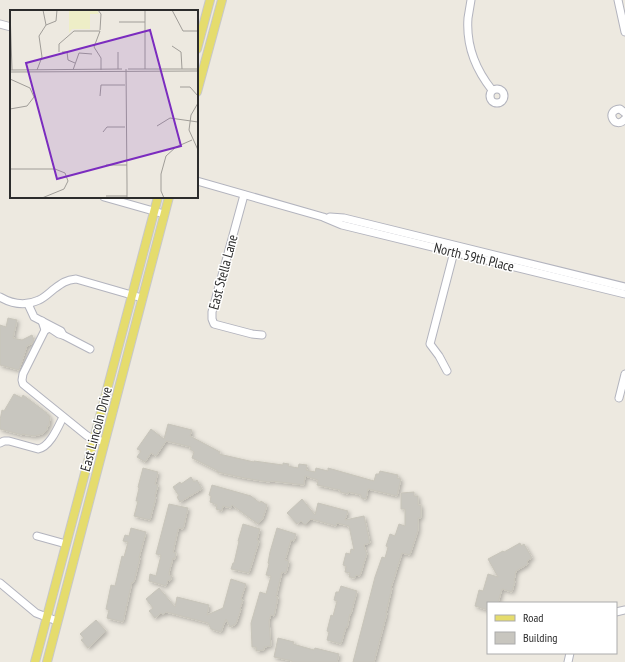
<svg xmlns="http://www.w3.org/2000/svg" width="625" height="662" viewBox="0 0 625 662" font-family="'PT Sans Narrow',sans-serif">
  <defs>
    <filter id="shadow"><feDropShadow dx="2" dy="2" stdDeviation="2" flood-color="#0004"/></filter>
  </defs>
  <rect width="100%" height="100%" fill="#ede9e0"/>
  <g fill="#c8c6bf" stroke="#c8c5ba" filter="url(#shadow)">
    <path d="M8 318 17 320 13 338 22 340 32 335 34 340 33 343 27 346 19 370 0 365V325L6 327Z"/>
    <path d="M14 394 22 398 23 395 47 413V414L50 417 49 426H47V430L42 434 34 436 22 434V435L0 429V420L2 410 4 411Z"/>
    <path d="M168 424 192 430 190 436 220 452 219 454 254 462V461L283 465V463L289 464 288 466 298 468 299 464 307 465 306 470 315 472 316 468 328 471V468L374 481 376 474H379L380 471 398 475 397 478 401 479 397 496 368 489 366 499 361 498V495L348 492V494L340 492V490L317 485 318 480 305 476 304 485 271 481 270 482 262 481 244 478 217 472 218 471 192 458 194 452 190 449 191 447 166 441 156 456 151 453 145 462 137 457 141 451 137 449 151 429 164 439Z"/>
    <path d="M143 468 158 472 155 484 158 485 155 496 156 497 150 520 134 516 138 501H136L139 488 138 487Z"/>
    <path d="M191 477 194 482 197 480 202 489 180 502 177 497 179 496 173 487 180 482 181 484Z"/>
    <path d="M212 485 251 496 260 503 261 501 267 505 263 518 258 524 232 505 231 508 223 506 222 511 216 509 217 505 210 502 211 496 209 495Z"/>
    <path d="M414 492V496H418V505H421V518H418V530L410 555 402 553 391 588H392L386 613H387L374 662H353L375 577 382 557 385 558 388 547 386 546 390 534 395 536 399 524 405 526V509H401V493Z"/>
    <path d="M302 499 315 515 318 503 348 511 345 520 364 516 370 543 364 545 366 552 367 553 360 576 356 575 355 578 349 577 350 573 345 572 346 566 343 565 346 553 350 554 351 549 354 550 349 526 337 523 336 526 311 519 305 525 301 521 297 524 287 513Z"/>
    <path d="M169 504 188 508 183 529 179 528 178 530 173 552 176 553 175 559 173 558 169 573V575L172 576 170 581 168 580 166 586 149 581 150 574 156 576 161 555 156 554Z"/>
    <path d="M243 524 260 529 257 540 259 541 249 573 231 569 233 563H234L239 541H238Z"/>
    <path d="M131 528 146 532 139 558H140L134 582H132L123 622 107 618 109 610 106 609 111 585 115 586 122 556 124 557 128 542 123 541 125 535 129 536Z"/>
    <path d="M277 528 296 534 294 541 291 540 285 560 289 561 286 573 282 572 276 597H278L274 616 271 615 269 621 271 646 264 647V650L256 651V647H252L251 623 260 592 266 594 271 576 266 575 269 564 268 563 270 552Z"/>
    <path d="M520 543 521 546 524 544 532 558 527 561 528 564 516 571 514 581H515L512 592 502 589 498 603H488V610L475 606 479 590 483 591 488 574 498 577 488 559 503 551 504 552Z"/>
    <path d="M231 579 246 584 241 599 243 600 240 609H241L236 624 230 627 226 619 221 632 211 629 208 623 166 612 163 615 161 613 155 618 149 611 153 608 146 599 159 588 175 607 177 597 209 605 207 615 223 608Z"/>
    <path d="M341 586 357 591 351 614H350L347 628 346 627 341 644 327 640 329 632 327 631 331 615 333 616 337 601 334 600 336 592H339Z"/>
    <path d="M96 620 106 631 88 648 81 640 84 638 80 634Z"/>
    <path d="M278 638 294 642 293 644 314 650 315 648 339 654 337 662H292V661L274 657Z"/>
  </g>
  <g fill="none" stroke-linecap="round" stroke-linejoin="round">
    <g stroke="#b3b4be" stroke-width="9">
      <g id="minor">
        <path d="M471 0C470 6 469 12 468 18 466 45 476 70 492 90"/>
        <path d="M618 0 625 32"/>
        <path d="M0 24 11 27"/>
        <circle cx="497" cy="96" r="7"/>
        <path d="M625 113 620 109C604 110 615 131 625 119"/>
        <path d="M197 181 323 217 342 225 625 294"/>
        <path d="M244 195 212 312V319L214 324 252 334 262 335"/>
        <path d="M104 197 164 214"/>
        <path d="M330 217 344 218 625 287"/>
        <path d="M0 297C12 304 26 306 39 300 44 298 49 293 54 289 62 283 66 280 76 279L142 298"/>
        <path d="M28 304 34 317 61 331 63 335 59 334 50 328 45 330"/>
        <path d="M42 321 45 330 23 374 22 380 23 384 86 435 89 437 104 442"/>
        <path d="M63 335 90 349"/>
        <path d="M447 371 439 356 430 344 455 248"/>
        <path d="M619 398 625 374"/>
        <path d="M0 443 4 441H9L38 449C50 447 58 427 63 417"/>
        <path d="M37 536 66 544"/>
        <path d="M0 583 36 613 57 621"/>
        <path d="M616 612 625 610"/>
        <path d="M568 662 570 653"/>
      </g>
    </g>
    <g stroke="#c8c8c8" stroke-width="10">
      <g id="major">
        <path d="M197 49 210 0"/>
        <path d="M197 92 222 0"/>
        <path d="M35 662 158 197"/>
        <path d="M47 662 169 197"/>
      </g>
    </g>
    <use href="#minor" stroke="#fff" stroke-width="7"/>
    <use href="#major" stroke="#e5dc6d" stroke-width="8"/>
  </g>
  <g text-anchor="middle" stroke-width="3" stroke-linejoin="round" paint-order="stroke">
    <g font-size="14" fill="#2c2c2c" stroke="#fff">
      <text transform="translate(474 257) rotate(14)" y="5">North 59th Place</text>
      <text transform="translate(223 272) rotate(-75)" y="5">East Stella Lane</text>
      <text transform="translate(96 429) rotate(-75)" y="5">East Lincoln Drive</text>
    </g>
  </g>
  <g transform="translate(10 10)">
    <rect width="188" height="188" fill="#ede9e0"/>
    <path d="M59 0H87L89 4H80V19H62L59 23Z" fill="#eeeec7"/>
    <path fill="none" stroke="#a09d98" stroke-width="1" d="M0 0 2 60M88 0 91 4 90 20M135 0V59M162 0 173 21H188M109 12H135M36 15 46 11 47 0M162 36 171 42 172 59M49 42V34L64 21H90L84 37 91 48V60M52 42H57L58 50 65 53M108 59V42M116 59 117 174M118 59H188M0 60 112 59M27 60 32 47 29 26 36 15 33 0M63 60 69 43 82 44M0 62 188 61M0 69 20 78 24 87 17 96 0 99M170 77H180L188 86M90 86 91 75H115M188 93 181 105 179 120 188 140M147 116 160 108 188 112M93 122 97 117H115M96 155H117M0 159H45L55 163 58 171 54 179 32 188M96 186H117M117 188V174M154 188 151 181V164L156 146 166 137 182 130"/>
    <path fill="#7b2cbf" fill-opacity="0.15" stroke="#7b2cbf" stroke-width="2" d="M140 20 171 136 47 169 16 53Z"/>
    <rect width="188" height="188" fill="none" stroke="#2c2c2c" stroke-width="2"/>
  </g>
  <rect x="487" y="602" width="130" height="52" fill="#ffffff" stroke="#ababab"/>
  <rect x="495" y="615" width="20" height="6" fill="#e5dc6d" stroke="#ababab"/>
  <text x="523" y="622" font-size="12" fill="#2c2c2c">Road</text>
  <rect x="495" y="632" width="20" height="12" fill="#c8c6bf" stroke="#ababab"/>
  <text x="523" y="642" font-size="12" fill="#2c2c2c">Building</text>
</svg>
